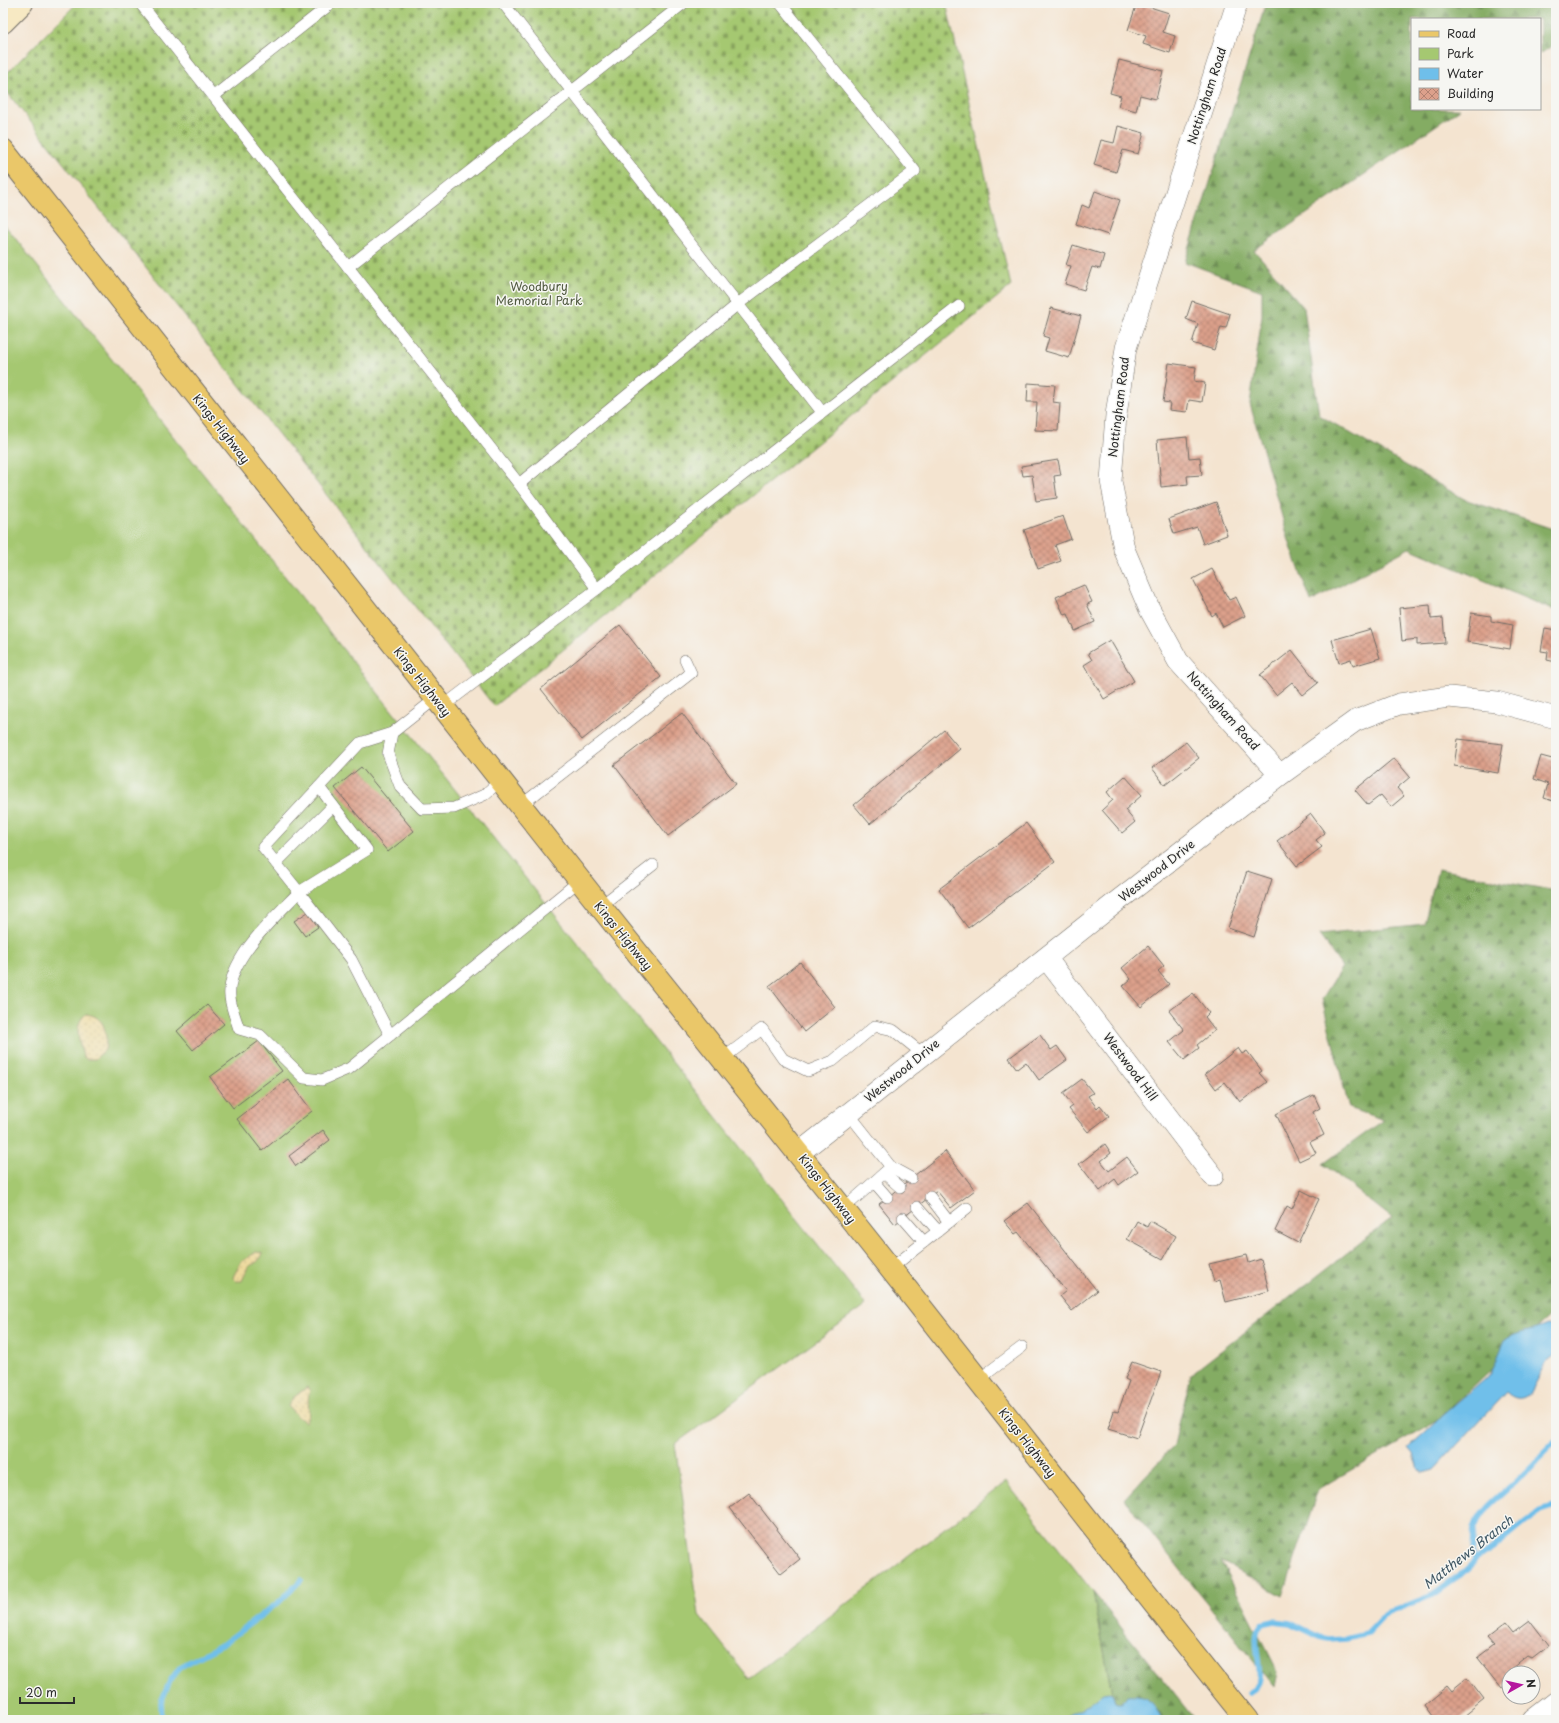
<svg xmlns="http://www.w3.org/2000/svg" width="1559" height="1723" viewBox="0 0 1559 1723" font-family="'Playpen Sans',sans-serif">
  <defs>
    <pattern id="forest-firs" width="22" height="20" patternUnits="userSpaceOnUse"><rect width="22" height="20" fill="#84ac63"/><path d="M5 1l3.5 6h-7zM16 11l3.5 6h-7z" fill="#6c8c52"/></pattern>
    <pattern id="sand-dots" width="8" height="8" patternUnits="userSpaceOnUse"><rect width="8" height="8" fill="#eeda9e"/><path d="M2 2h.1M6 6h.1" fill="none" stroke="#cb8" stroke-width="1.8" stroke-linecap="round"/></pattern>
    <pattern id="cemetery-stones" width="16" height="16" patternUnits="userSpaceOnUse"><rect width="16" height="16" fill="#a5c871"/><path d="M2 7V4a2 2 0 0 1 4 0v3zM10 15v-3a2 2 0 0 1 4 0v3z" fill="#87a35d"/></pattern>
    <pattern id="building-cross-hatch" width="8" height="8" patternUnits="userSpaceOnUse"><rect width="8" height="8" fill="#dca08b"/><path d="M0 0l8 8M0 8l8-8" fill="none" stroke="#b38372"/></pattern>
  </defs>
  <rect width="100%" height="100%" fill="#f6f6f2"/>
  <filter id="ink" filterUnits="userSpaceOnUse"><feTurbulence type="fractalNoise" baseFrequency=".025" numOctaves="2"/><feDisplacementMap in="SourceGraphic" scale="8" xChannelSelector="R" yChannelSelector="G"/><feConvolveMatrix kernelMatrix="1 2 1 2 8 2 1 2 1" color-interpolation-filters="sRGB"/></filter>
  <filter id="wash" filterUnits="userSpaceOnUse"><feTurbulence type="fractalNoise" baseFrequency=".012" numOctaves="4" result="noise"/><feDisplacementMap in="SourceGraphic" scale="16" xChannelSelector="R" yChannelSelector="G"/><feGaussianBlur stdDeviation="0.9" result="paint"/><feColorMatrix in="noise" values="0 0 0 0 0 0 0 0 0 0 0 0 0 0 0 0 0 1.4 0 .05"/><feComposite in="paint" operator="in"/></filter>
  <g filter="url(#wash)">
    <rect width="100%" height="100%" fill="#f4e4d0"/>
    <path fill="#a5c871" stroke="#687a4e" d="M3 223 866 1305 675 1444 699 1615 749 1678 1006 1482 1093 1592 1112 1693 1099 1720H3Z"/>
    <g fill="url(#forest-firs)" stroke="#586c47">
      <path d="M1266 3H1556V43L1540 54V19H1412V109H1460L1254 250 1304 308 1319 415 1464 499 1556 530V610L1548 608 1409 548 1311 602 1289 541 1250 404 1262 316V291L1185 262Z"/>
      <path d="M1438 869 1556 891V1310L1438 1420 1318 1489 1283 1596 1221 1561 1277 1672 1274 1687 1124 1499 1174 1445 1191 1374 1392 1218 1323 1164 1384 1120 1349 1108 1322 999 1342 967 1319 935 1424 924Z"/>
      <path d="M1093 1592 1195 1720H1099L1112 1693Z"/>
    </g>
    <g fill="url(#sand-dots)" stroke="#8c8264">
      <path d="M86 1014C105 1016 108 1033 105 1050L95 1059H86L83 1056C79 1042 73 1024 86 1014Z"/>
      <path d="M256 1252 262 1253V1256L257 1262 248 1267 242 1281H236L233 1278 234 1275 241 1262Z"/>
      <path d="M307 1387 310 1391C305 1403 313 1413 305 1422L297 1416 288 1406 293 1398Z"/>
    </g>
    <path fill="url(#cemetery-stones)" stroke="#687a4e" d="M77 3H946L1011 286 494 706 3 87V77Z"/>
    <g fill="#6fbfea" stroke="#4d758a">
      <path d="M1547 1325 1556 1327V1354L1547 1362 1530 1394C1522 1401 1513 1399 1506 1392L1434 1470 1423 1473 1418 1470 1414 1453 1409 1447 1438 1420 1490 1375 1505 1340C1518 1331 1534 1331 1547 1325Z"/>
      <path d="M1109 1692 1112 1693 1115 1702C1121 1705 1125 1701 1128 1696 1147 1694 1156 1704 1162 1720H1059L1083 1708 1103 1693Z"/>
    </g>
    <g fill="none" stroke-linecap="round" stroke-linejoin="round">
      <g stroke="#6fbfea" stroke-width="5.5">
        <path d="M1474 1561C1466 1519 1487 1508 1514 1483 1529 1469 1542 1455 1556 1442"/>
        <path d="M1249 1692C1273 1683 1246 1642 1261 1624L1274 1621 1290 1623 1319 1637 1328 1639 1347 1638 1368 1633 1383 1617 1390 1612 1433 1595 1454 1580 1474 1561 1501 1542 1525 1522 1541 1511 1556 1506"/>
        <path d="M162 1720 161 1702 170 1681 180 1667 223 1644 279 1602 301 1580"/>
      </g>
    </g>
    <g id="blocks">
      <g fill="url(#building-cross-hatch)">
        <path d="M1137 3 1169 13 1163 32 1175 36 1170 53 1143 44 1146 36 1128 30Z"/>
        <path d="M1119 60 1163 71 1156 99 1140 95 1136 111 1118 106 1121 96 1110 93Z"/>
        <path d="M1118 126 1144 133 1138 154 1123 150 1116 172 1094 165 1101 140 1114 143Z"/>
        <path d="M1095 191 1120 200 1108 235 1076 224 1082 205 1089 208Z"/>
        <path d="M1073 245 1104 255 1100 269 1092 267 1084 290 1065 284 1071 266 1066 265Z"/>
        <path d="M1192 301 1230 314 1226 328 1221 327 1214 350 1192 343 1198 324 1186 319Z"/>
        <path d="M1051 308 1081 316 1069 358 1045 351 1049 338 1043 336Z"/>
        <path d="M1169 363 1196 367 1194 381 1205 383 1202 402 1189 400 1187 412 1169 410 1170 403 1163 402Z"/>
        <path d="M1028 383 1055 385 1053 402 1060 403 1058 431 1035 430 1037 402H1027Z"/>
        <path d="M1187 437 1189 458 1200 457 1202 475 1187 476 1188 484 1161 487 1157 440Z"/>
        <path d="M1058 460 1061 475 1054 476 1057 498 1036 501 1032 475 1023 476 1021 466Z"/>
        <path d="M1216 502 1227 535 1203 544 1197 527 1174 534 1169 519Z"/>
        <path d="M1063 516 1071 539 1055 545 1061 561 1038 569 1024 530Z"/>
        <path d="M1212 569 1229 600 1236 597 1245 616 1223 627 1216 613 1212 616 1193 579Z"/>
        <path d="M1084 585 1092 602 1087 604 1095 622 1075 631 1068 614 1064 615 1056 597Z"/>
        <path d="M1430 605 1431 619 1443 618 1445 643 1417 645V639L1402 641 1399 608Z"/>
        <path d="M1471 613 1491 616V621L1513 625 1510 649 1467 642Z"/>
        <path d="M620 625 661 677 582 740 541 689Z"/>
        <path d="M1545 628 1556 630V662L1547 660 1548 652 1541 651Z"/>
        <path d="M1371 629 1380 658 1353 666 1351 659 1339 663 1332 640Z"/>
        <path d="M1110 640 1134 681 1104 699 1084 665 1092 660 1088 653Z"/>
        <path d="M1292 650 1318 683 1303 695 1292 682 1276 695 1260 675Z"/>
        <path d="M682 713 736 784 668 836 614 765Z"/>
        <path d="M944 730 960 749 870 824 854 805Z"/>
        <path d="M1458 739 1503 744 1498 773 1454 766Z"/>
        <path d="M1186 742 1199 758 1165 785 1152 768Z"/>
        <path d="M1541 756 1556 760V802L1544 798 1548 784 1534 779Z"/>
        <path d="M1394 758 1410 777 1397 788 1404 796 1391 807 1381 795 1368 805 1355 790Z"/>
        <path d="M361 767 414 831 388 852 335 788Z"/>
        <path d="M1125 776 1142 795 1125 810 1135 822 1122 833 1102 810 1113 800 1107 792Z"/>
        <path d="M1311 814 1325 833 1316 840 1322 847 1297 866 1277 841Z"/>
        <path d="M1026 823 1055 862 968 928 939 889Z"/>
        <path d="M1247 871 1272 879 1254 937 1228 928Z"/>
        <path d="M308 912 318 927 305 936 294 921Z"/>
        <path d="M1148 946 1164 966 1158 971 1169 984 1141 1007 1123 986 1131 979 1122 968Z"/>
        <path d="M800 962 835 1007 804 1032 769 986Z"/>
        <path d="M1193 993 1209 1013 1205 1017 1215 1030 1197 1045 1199 1048 1184 1060 1169 1042 1184 1030 1169 1011Z"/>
        <path d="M207 1005 224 1024 193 1050 177 1031Z"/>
        <path d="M1040 1035 1051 1050 1057 1046 1067 1060 1039 1080 1026 1062 1017 1069 1009 1058Z"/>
        <path d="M259 1041 282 1071 233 1108 210 1077Z"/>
        <path d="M1238 1048 1242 1054 1247 1051 1262 1071 1259 1073 1267 1082 1240 1102 1225 1082 1216 1089 1205 1074Z"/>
        <path d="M288 1079 312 1111 262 1151 237 1119Z"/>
        <path d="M1082 1079 1093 1093 1088 1096 1097 1108 1100 1105 1109 1116 1088 1132 1069 1109 1073 1106 1063 1093Z"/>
        <path d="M1314 1095 1320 1108 1313 1112 1324 1135 1310 1142 1316 1153 1299 1161 1276 1114Z"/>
        <path d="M323 1130 330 1140 296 1166 289 1156Z"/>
        <path d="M1105 1144 1111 1153 1101 1161 1109 1171 1127 1157 1138 1171 1119 1185 1115 1179 1100 1191 1079 1164Z"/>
        <path d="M945 1151 975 1190 951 1208 937 1191 895 1224 879 1204Z"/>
        <path d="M1301 1190 1319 1199 1298 1243 1275 1231 1287 1206 1292 1209Z"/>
        <path d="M1028 1203 1097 1291 1072 1311 1060 1296 1066 1291 1018 1232 1015 1234 1004 1221Z"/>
        <path d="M1137 1221 1147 1227 1150 1221 1176 1236 1163 1259 1127 1239Z"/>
        <path d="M1247 1255 1249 1263 1261 1259 1269 1291 1226 1302 1220 1280 1214 1282 1209 1264Z"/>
        <path d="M1132 1362 1161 1372 1137 1438 1108 1429 1114 1411 1118 1412 1129 1381 1125 1379Z"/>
        <path d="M749 1493 800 1559 781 1574 730 1508Z"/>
        <path d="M1529 1620 1549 1646 1532 1659 1528 1657 1513 1669 1516 1673H1509V1681L1501 1687 1477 1657 1494 1644 1487 1636 1505 1622 1513 1632Z"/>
        <path d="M1468 1679 1484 1700 1459 1720H1435L1424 1705 1447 1686 1452 1692Z"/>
      </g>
    </g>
  </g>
  <g filter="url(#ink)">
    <use href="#blocks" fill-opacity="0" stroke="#716c65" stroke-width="1"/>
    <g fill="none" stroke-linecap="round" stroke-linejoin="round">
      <g stroke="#716c65" stroke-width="12">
        <g id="lane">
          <path d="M140 3 519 484 597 589"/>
          <path d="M503 3 822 412"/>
          <path d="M214 96 332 3"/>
          <path d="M348 267 684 3"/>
          <path d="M519 484 738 304 915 171 780 3"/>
          <path d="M435 699 392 733 388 754 400 786 422 809 454 808 484 795 500 781"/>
          <path d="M442 707 597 589 959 306"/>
          <path d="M392 733 360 743 263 847 299 892C275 917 226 960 230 997 231 1008 236 1019 239 1029L260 1035 304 1078 322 1080 350 1068 579 881"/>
          <path d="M319 787 367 850 299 892 351 959 390 1035"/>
          <path d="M520 806 691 673 685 660"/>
          <path d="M276 863 333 806"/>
          <path d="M599 907 653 865"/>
          <path d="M722 1059 762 1029 783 1059 808 1071 833 1061 875 1026 893 1030 923 1054"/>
          <path d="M891 1167 911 1178"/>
          <path d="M884 1173 900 1187"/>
          <path d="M874 1182 887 1197"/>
          <path d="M930 1197 949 1222"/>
          <path d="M917 1207 938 1231"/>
          <path d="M843 1209 891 1167 849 1114"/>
          <path d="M903 1218 924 1242"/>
          <path d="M890 1269 967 1208"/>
          <path d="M978 1380 1022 1347"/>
        </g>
      </g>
      <g stroke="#716c65" stroke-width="22">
        <g id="street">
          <path d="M1237 3 1126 348 1116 415 1111 481 1124 549 1149 608 1178 661 1280 775"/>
          <path d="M1046 958 1213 1176"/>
          <path d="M799 1153 1115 903 1280 775 1355 721 1399 704 1449 697 1497 702 1556 718"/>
          <path d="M1533 1720 1556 1702"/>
        </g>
      </g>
      <g stroke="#716c65" stroke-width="24">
        <path id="secondary" d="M3 22 22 3"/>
      </g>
      <g stroke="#716c65" stroke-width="24">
        <path id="primary" d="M3 150C266 486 530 820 797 1152 949 1339 1095 1532 1247 1720"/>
      </g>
      <use href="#lane" stroke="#fff" stroke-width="11"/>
      <use href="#street" stroke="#fff" stroke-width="21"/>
      <use href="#secondary" stroke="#f7e9c3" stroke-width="22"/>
      <use href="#primary" stroke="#eac769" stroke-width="22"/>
    </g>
  </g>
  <g text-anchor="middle" stroke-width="3" stroke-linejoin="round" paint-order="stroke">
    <g font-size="12" fill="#2b2b2b" stroke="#f6f6f2">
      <text transform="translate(1207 96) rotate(-72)" y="4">Nottingham Road</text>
      <text transform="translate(1119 407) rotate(-83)" y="4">Nottingham Road</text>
      <text transform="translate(221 429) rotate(52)" y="4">Kings Highway</text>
      <text transform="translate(422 682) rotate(52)" y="4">Kings Highway</text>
      <text transform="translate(1223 711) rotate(48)" y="4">Nottingham Road</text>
      <text transform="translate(1157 871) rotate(-38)" y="4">Westwood Drive</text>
      <text transform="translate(623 936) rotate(51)" y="4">Kings Highway</text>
      <text transform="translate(1130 1067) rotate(53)" y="4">Westwood Hill</text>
      <text transform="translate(902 1071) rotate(-39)" y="4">Westwood Drive</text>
      <text transform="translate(827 1189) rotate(52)" y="4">Kings Highway</text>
      <text transform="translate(1027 1443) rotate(52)" y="4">Kings Highway</text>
    </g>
    <g font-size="12" fill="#505a40" stroke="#f6f6f2">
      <text x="539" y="291">Woodbury<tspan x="539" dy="14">Memorial Park</tspan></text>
    </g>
    <g font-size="13" font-style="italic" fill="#3f5764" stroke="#f6f6f2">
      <text transform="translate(1468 1552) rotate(-38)" y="5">Matthews Branch</text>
    </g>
  </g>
  <rect width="1559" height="1723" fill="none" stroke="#f6f6f2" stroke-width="16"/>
  <rect x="1411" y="18" width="130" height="92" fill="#f6f6f2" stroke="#a5a5a2"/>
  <rect x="1419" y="31" width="20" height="6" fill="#eac769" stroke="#a5a5a2"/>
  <text x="1447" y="38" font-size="12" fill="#2b2b2b">Road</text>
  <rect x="1419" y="48" width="20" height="12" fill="#a5c871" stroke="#a5a5a2"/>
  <text x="1447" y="58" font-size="12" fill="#2b2b2b">Park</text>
  <rect x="1419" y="68" width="20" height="12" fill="#6fbfea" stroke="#a5a5a2"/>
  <text x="1447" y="78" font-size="12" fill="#2b2b2b">Water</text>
  <rect x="1419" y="88" width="20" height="12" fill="url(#building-cross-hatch)" stroke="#a5a5a2"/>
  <text x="1447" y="98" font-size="12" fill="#2b2b2b">Building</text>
  <g transform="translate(1521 1685) rotate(82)"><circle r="19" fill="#f6f6f2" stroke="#a5a5a2"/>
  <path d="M0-3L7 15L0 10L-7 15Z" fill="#b5179e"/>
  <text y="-6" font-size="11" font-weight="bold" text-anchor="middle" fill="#2b2b2b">N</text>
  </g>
  <path d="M20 1697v6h54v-6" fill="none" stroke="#2b2b2b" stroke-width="2"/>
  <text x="26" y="1697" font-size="12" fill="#2b2b2b" stroke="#f6f6f2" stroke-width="3" paint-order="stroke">20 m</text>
</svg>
